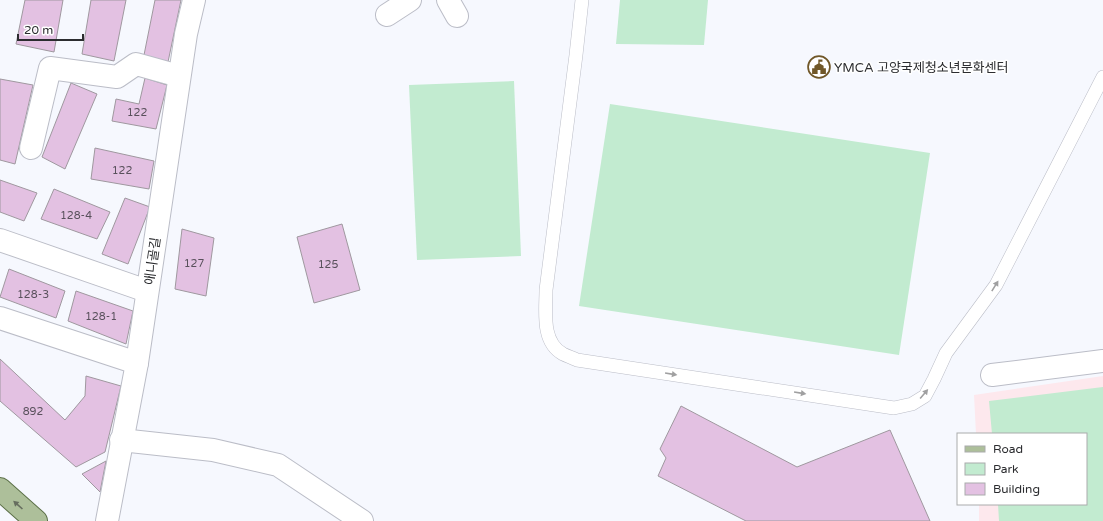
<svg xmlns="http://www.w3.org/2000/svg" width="1103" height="521" viewBox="0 0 1103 521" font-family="'Varela Round','Noto Sans KR',sans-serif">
  <rect width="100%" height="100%" fill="#f6f8fe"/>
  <path fill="#fde8ed" d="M1103 376V521H979V504H1086V434H976L974 395Z"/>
  <g fill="#c2ebd0">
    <path d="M620 0H708L704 45 616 44Z"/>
    <path d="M514 81 521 256 417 260 409 85Z"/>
    <path d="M610 104 930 153 899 355 579 306Z"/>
    <path d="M1103 387V521H999L998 504H1086V434H992L989 401Z"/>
  </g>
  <g fill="#e3c1e2" stroke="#9f989f">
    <path d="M25 0H63L54 52 16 44Z"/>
    <path d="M91 0H126L114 61 82 54Z"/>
    <path d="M155 0H181L168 62 144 55Z"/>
    <path d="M145 78 167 85 156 129 112 121 116 99 139 104Z"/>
    <path d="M0 79 33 85 15 164 0 160Z"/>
    <path d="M71 83 97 94 65 169 42 157Z"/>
    <path d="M95 148 154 161 149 189 91 179Z"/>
    <path d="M0 180 37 193 24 221 0 212Z"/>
    <path d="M54 189 110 212 97 239 41 219Z"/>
    <path d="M125 198 150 207 128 264 102 254Z"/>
    <path d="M342 224 360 290 314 303 297 237Z"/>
    <path d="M182 229 214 238 206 296 175 289Z"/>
    <path d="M9 269 65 291 56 318 0 297Z"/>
    <path d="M76 291 133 311 126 344 68 321Z"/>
    <path d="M0 359 65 420 85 396 86 376 121 386 105 452 76 467 0 401Z"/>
    <path d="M681 406 797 467 890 430 930 521H746L658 476 666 458 660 449Z"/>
    <path d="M106 461 100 492 82 474Z"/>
  </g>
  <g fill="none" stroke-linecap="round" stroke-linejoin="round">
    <g stroke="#bbbdc7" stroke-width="14">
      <path id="service" d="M582 0 576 55 546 290C546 311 541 342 563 354 567 356 573 358 577 360L894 408 912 404 925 396 934 379 946 353 996 285 1103 77"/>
    </g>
    <g stroke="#bbbdc7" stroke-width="24">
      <g id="minor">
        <path d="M448 0 457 16"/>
        <path d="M387 15 410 0"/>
        <path d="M31 148 50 68 117 77 136 64 179 76"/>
        <path d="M0 240 147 291"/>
        <path d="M0 318 137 363"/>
        <path d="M992 375 1103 361"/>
        <path d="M121 440 213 450 278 465 362 521"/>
      </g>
    </g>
    <g stroke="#bbbdc7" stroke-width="24">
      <path id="tertiary" d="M107 521 137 363 186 34 194 0"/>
    </g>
    <g stroke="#5c7048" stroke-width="24">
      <path id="primary" d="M0 489 36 521"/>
    </g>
    <use href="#service" stroke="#fff" stroke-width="13"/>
    <use href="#minor" stroke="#fff" stroke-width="22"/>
    <use href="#tertiary" stroke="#fff" stroke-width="22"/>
    <use href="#primary" stroke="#adbf9a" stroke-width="22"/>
  </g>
  <defs><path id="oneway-solid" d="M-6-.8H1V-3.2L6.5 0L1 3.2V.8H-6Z"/></defs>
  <g fill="#a0a0a1">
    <use href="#oneway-solid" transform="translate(995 286) rotate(-58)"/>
    <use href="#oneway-solid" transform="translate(671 374) rotate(9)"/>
    <use href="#oneway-solid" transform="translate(800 393) rotate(9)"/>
    <use href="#oneway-solid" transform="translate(924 394) rotate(-50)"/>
  </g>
  <use fill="#666e5f" href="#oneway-solid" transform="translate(18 505) rotate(-138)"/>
  <defs>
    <g id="civic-ring" transform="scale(1.15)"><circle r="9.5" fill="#fff" stroke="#705728" stroke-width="1.5"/><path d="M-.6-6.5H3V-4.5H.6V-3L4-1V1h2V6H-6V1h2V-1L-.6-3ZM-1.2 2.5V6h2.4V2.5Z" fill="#705728"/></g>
  </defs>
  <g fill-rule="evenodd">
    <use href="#civic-ring" x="819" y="67"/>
  </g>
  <g text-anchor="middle" stroke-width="3" stroke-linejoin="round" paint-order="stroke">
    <g font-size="11" fill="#59515c">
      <text x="137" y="116">122</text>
      <text x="122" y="174">122</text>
      <text x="76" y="219">128-4</text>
      <text x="194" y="267">127</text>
      <text x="328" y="268">125</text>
      <text x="33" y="298">128-3</text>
      <text x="101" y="320">128-1</text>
      <text x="33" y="415">892</text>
    </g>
    <g font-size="13" fill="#2b2c2f" stroke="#fff" text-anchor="start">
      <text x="834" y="72">YMCA 고양국제청소년문화센터</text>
    </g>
    <g font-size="13" fill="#2b2c2f" stroke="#fff">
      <text transform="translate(152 261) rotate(-82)" y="5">애니골길</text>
    </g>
  </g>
  <rect x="957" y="433" width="130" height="72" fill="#ffffff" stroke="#aaabac"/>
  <rect x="965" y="446" width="20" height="6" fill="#adbf9a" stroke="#aaabac"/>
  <text x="993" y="453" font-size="12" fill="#2b2c2f">Road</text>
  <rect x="965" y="463" width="20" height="12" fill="#c2ebd0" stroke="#aaabac"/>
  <text x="993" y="473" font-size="12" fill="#2b2c2f">Park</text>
  <rect x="965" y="483" width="20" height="12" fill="#e3c1e2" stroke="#aaabac"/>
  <text x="993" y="493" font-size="12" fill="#2b2c2f">Building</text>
  <path d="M18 34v6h65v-6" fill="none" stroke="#2b2c2f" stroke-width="2"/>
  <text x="24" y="34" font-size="12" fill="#2b2c2f" stroke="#ffffff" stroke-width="3" paint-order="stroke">20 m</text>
</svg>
